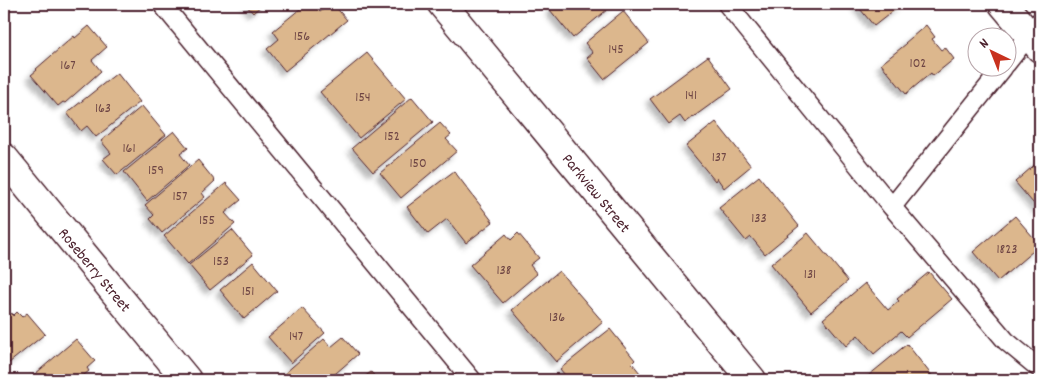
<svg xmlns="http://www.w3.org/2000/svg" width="1044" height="384" viewBox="0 0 1044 384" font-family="Dekko,sans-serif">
  <defs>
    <filter id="shadow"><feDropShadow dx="-4.5" dy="4.5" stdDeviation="2.5" flood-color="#0004"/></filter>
  </defs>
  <rect width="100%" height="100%" fill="#fff"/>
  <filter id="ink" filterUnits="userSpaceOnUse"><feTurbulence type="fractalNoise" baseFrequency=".02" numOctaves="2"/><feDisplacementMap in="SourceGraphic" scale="10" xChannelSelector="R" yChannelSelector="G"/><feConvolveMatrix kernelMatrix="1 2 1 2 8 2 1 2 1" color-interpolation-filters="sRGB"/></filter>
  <g filter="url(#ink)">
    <g fill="#dcb78d" stroke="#4a1f2b" filter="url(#shadow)">
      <path d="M245 4H263L253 13Z"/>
      <path d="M306 4H314L320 12 330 4H333L347 20 285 71 267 49 279 39 273 31Z"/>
      <path d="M556 4H614L573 38 550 10Z"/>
      <path d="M856 4H902L874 26Z"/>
      <path d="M623 11 649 43 604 79 587 58 593 53 585 43Z"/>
      <path d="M926 25 935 37 932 39 941 50 945 47 954 59 933 76 931 73 906 94 881 64 906 44 905 43Z"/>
      <path d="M89 26 107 47 92 60 101 71 65 103 63 102 58 106 31 75 37 70 36 69 74 36 75 38Z"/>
      <path d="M367 53 406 99 359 138 320 92Z"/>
      <path d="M708 56 732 89 685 123 680 116 669 124 650 99Z"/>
      <path d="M117 73 140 102 96 137 87 126 81 131 67 113Z"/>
      <path d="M412 97 433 122 373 172 352 148Z"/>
      <path d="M142 106 166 135 117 175 103 159 111 153 101 141Z"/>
      <path d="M716 122 751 166 724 188 717 178 715 181 686 146Z"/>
      <path d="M440 123 451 135 446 139 457 151 401 198 380 173Z"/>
      <path d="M174 131 188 148 180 154 189 165 147 201 124 172Z"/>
      <path d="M198 160 215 181 202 193 205 197 162 233 150 219 154 215 145 205Z"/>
      <path d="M1040 160V211L1015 182Z"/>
      <path d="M454 171 493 222 466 243 447 219 428 234 407 207Z"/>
      <path d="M759 176 799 226 765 254 751 237 746 241 719 208Z"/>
      <path d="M226 183 241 200 225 213 235 224 188 264 164 236Z"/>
      <path d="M1015 216 1040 245 998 281 973 252Z"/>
      <path d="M232 230 253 255 210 290 189 265Z"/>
      <path d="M518 233 539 258 530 265 537 274 503 303 470 265 506 234 511 240Z"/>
      <path d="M808 233 848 281 811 312 771 264Z"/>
      <path d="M253 262 277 291 244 319 220 290Z"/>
      <path d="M559 271 603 322 556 362 512 310Z"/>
      <path d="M929 272 952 299 907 337 901 331 874 354 858 335 846 346 823 319 865 283 888 310 899 301 897 299Z"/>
      <path d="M302 308 325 333 291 363 268 337Z"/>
      <path d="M17 312 22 317 27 313 45 334 4 367V320L12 313 13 316Z"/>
      <path d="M610 329 635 360 632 363 644 378 641 380H569L560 369Z"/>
      <path d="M343 337 358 354 328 380H289L284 374 324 339 331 347Z"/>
      <path d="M76 339 95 361 87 368 89 371 78 380H28Z"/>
      <path d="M907 344 933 377 929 380H863Z"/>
      <path d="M371 372 378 380H360Z"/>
    </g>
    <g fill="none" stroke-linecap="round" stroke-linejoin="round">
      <g stroke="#4a1f2b" stroke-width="21">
        <g id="lane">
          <path d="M162 4 472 380"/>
          <path d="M727 4 892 207 1006 341 1040 369"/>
          <path d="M1006 64 1040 21"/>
          <path d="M892 207 1003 68"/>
        </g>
      </g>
      <g stroke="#4a1f2b" stroke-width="31">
        <g id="street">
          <path id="s1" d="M442 4 752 380"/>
          <path d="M1003 4 1040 48"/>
          <path id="s2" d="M4 158 187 380"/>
        </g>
      </g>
      <use href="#lane" stroke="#fff" stroke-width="18"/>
      <use href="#street" stroke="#fff" stroke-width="28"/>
    </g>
  </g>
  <g text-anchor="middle" stroke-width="4.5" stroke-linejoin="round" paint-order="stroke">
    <g font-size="14" fill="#6e4544">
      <text x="302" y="40">156</text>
      <text x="616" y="53">145</text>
      <text x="918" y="67">102</text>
      <text x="68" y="69">167</text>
      <text x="691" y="99">141</text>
      <text x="363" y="101">154</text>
      <text x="103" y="112">163</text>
      <text x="392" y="140">152</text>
      <text x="129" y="152">161</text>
      <text x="719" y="161">137</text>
      <text x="418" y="167">150</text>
      <text x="156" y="174">159</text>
      <text x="180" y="200">157</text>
      <text x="759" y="222">133</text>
      <text x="207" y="224">155</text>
      <text x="1007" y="253">1823</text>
      <text x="221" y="265">153</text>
      <text x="504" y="274">138</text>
      <text x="810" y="278">131</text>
      <text x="248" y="295">151</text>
      <text x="557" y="321">136</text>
      <text x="296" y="340">147</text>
    </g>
    <g font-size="16" fill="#4a1f2b" stroke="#fff">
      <text dy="6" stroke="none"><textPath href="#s1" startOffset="244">Parkview Street</textPath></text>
      <text dy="6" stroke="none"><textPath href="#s2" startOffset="144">Roseberry Street</textPath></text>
    </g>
  </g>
  <rect width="1044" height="384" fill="none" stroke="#fff" stroke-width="20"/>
  <rect x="10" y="10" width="1024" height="364" fill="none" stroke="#4a1f2b" stroke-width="2" filter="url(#ink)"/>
  <g transform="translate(992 52) rotate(317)"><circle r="24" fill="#ffffff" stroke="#b7a5aa"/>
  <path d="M0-4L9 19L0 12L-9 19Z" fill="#c8321e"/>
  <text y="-8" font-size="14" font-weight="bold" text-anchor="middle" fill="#4a1f2b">N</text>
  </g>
</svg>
